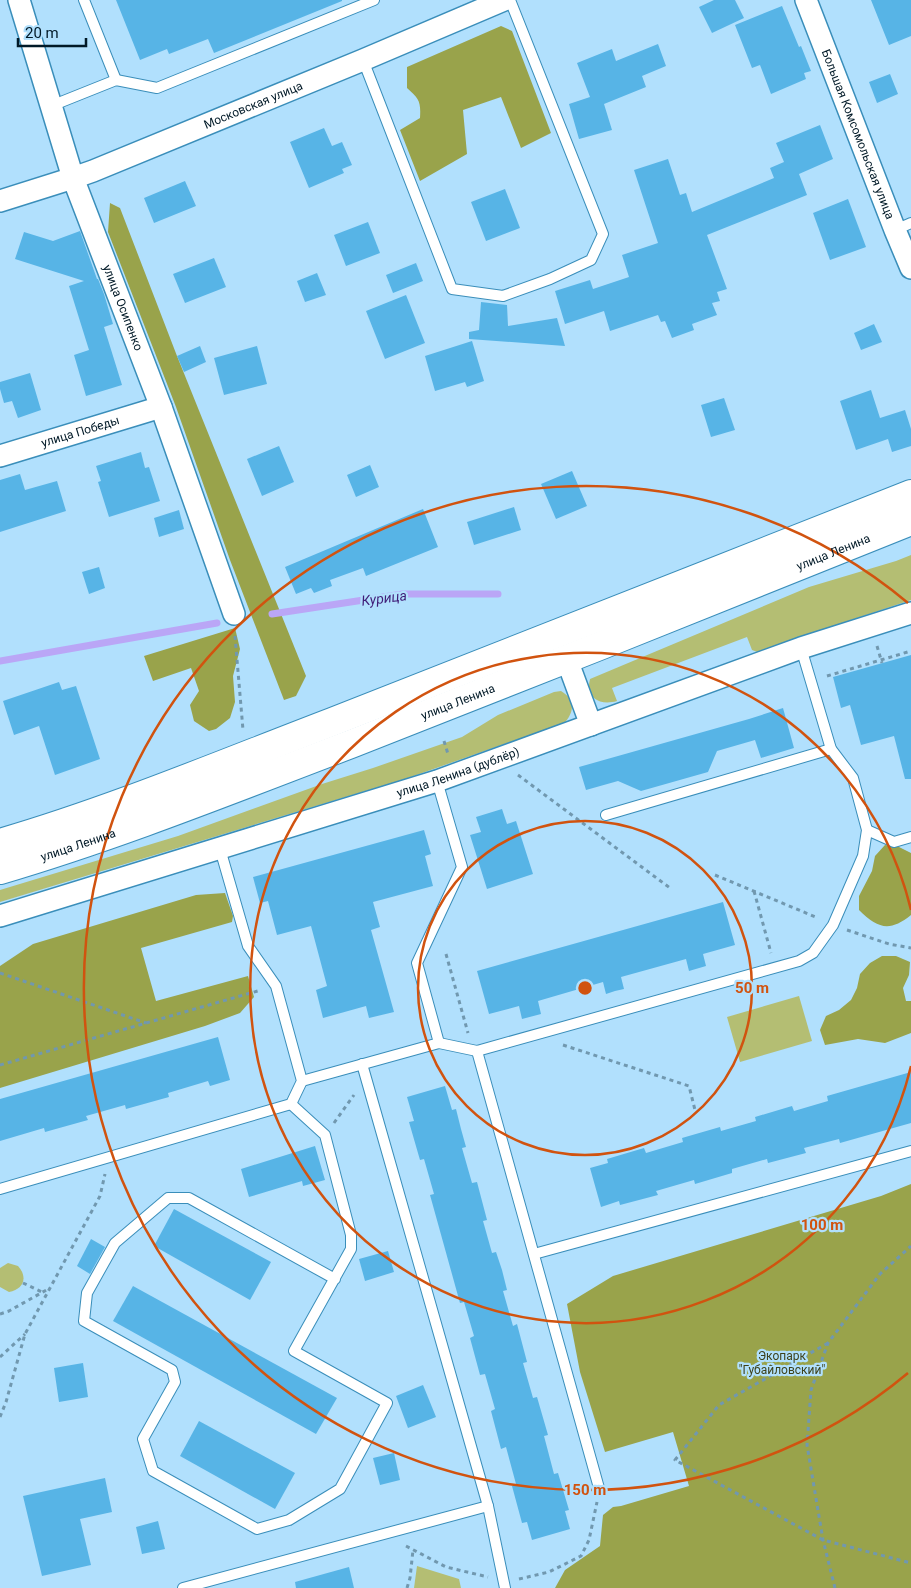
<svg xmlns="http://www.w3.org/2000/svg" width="911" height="1588" viewBox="0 0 911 1588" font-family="Roboto,sans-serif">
  <rect width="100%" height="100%" fill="#b1e0fd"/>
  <g fill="#b4be73">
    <path d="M911 555V600L812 633 760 653 752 650 747 637 612 688 617 701C600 706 585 698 590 679L809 587 896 561Z"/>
    <path d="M561 691C575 699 575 712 564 723L405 779 0 902V890L178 836 322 784 373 768 462 737 498 715 554 692Z"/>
    <path d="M799 996 812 1041 740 1062 727 1017Z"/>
    <path d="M8 1263 18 1266C28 1277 24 1289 9 1292L0 1287V1268Z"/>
    <path d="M417 1566 459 1579 461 1588H414Z"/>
  </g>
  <g fill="#99a34b">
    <path d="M501 26 512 31 551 133 521 148 501 97 463 110 467 154 420 181 400 130 420 118C421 101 419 99 407 88V67Z"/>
    <path d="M110 203 120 208 177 356 306 676 296 696 284 700 230 560 176 407 108 232Z"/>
    <path d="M235 628 240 649 233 676 235 702 230 718 216 729 209 731 194 721 190 705 199 691 191 668 153 681 144 656Z"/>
    <path d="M885 845 899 847 911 853V915C890 932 878 929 859 910V896L872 871 875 856Z"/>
    <path d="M225 893 233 916 232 922 141 948 156 1001 248 976 254 997 240 1013 205 1026 0 1088V966L33 944 196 895Z"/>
    <path d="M882 956H896L910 962 909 975 903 988 906 1001H911V1033L885 1043 858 1039 825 1045 820 1030 826 1016 839 1010 851 1000 857 988 860 974 870 963Z"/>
    <path d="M911 1184V1588H555L565 1570 600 1546 603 1515 613 1507 621 1506 689 1486 673 1432 605 1452 580 1372 567 1304 613 1276 881 1196Z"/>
  </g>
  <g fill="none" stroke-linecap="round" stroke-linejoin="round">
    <g stroke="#baa6f6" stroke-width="7">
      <path d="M272 614 403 594H498"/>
      <path d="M0 661 217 623"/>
    </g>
  </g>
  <g fill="#57b4e6">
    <path d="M116 0H342V1L214 53 208 39 169 54 167 49 140 60Z"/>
    <path d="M714 0H735L744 18 712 33 699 7Z"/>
    <path d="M871 0H911V36L889 45Z"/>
    <path d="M782 6 799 47 801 46 811 71 804 73 806 79 771 94 760 65 752 68 735 25Z"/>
    <path d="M658 44 666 66 642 76 646 87 604 104 612 130 579 139 569 104 590 97 577 63 612 49 616 61Z"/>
    <path d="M890 74 898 94 877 103 869 82Z"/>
    <path d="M820 125 833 159 799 174 807 195 707 235 727 289 717 292 720 301 712 303 717 315 692 324 694 330 672 338 665 321 661 322 658 315 610 331 604 311 565 324 555 291 590 280 593 289 629 277 622 255 658 243 634 170 668 159 680 195 686 193 692 212 774 178 770 168 784 162 776 143Z"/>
    <path d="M324 128 332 146 342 142 352 165 342 169 344 173 309 188 290 142Z"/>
    <path d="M185 181 196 206 154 223 144 198Z"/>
    <path d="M505 189 520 228 486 241 471 202Z"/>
    <path d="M848 199 866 247 830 260 813 213Z"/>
    <path d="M368 222 380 253 346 266 334 235Z"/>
    <path d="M80 231 97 279H98L104 294 113 324 104 327 122 385 86 396 74 355 89 350 69 286 84 281 15 259 24 232 53 241Z"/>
    <path d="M214 258 226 287 185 303 173 274Z"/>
    <path d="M416 263 423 281 393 293 386 275Z"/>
    <path d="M317 273 326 295 305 302 297 281Z"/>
    <path d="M406 295 425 343 385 359 366 311Z"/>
    <path d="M481 302 507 305 508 326 557 318 565 346 469 339V332L479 330Z"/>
    <path d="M874 324 882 342 861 350 854 333Z"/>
    <path d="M472 341 484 381 467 387 465 382 435 391 425 356Z"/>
    <path d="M200 346 206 362 184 372 177 356Z"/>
    <path d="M257 346 267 384 224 395 214 358Z"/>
    <path d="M30 373 41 410 18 418 12 401 4 403 0 389V382Z"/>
    <path d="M871 390 880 418 905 410 911 429V446L892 452 888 439 856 450 840 401Z"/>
    <path d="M724 398 735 430 711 437 701 405Z"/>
    <path d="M279 446 294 482 262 496 247 459Z"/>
    <path d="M141 452 145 468 149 467 160 501 109 517 98 482 101 481 96 466Z"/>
    <path d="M370 465 379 487 356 497 347 475Z"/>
    <path d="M572 471 587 506 556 519 541 484Z"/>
    <path d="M20 474 25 490 57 481 66 511 0 532V480Z"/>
    <path d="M514 507 521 530 474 545 467 522Z"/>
    <path d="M423 509 438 547 366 576 363 568 330 580 332 586 314 593 311 588 296 594 285 567Z"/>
    <path d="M179 510 184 529 159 537 154 518Z"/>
    <path d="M99 567 105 588 89 594 82 572Z"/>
    <path d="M911 655V779H905L894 736 861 745 850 705 841 708 833 677Z"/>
    <path d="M59 682 62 690 76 686 100 759 55 775 39 726 14 735 3 701Z"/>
    <path d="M783 708 794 748 761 758 755 740 717 751 708 772 641 791 618 781 586 790 579 767 749 719Z"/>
    <path d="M502 809 507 824 516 821 533 874 487 889 470 835 481 832 476 817Z"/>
    <path d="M424 830 431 854 425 856 433 886 373 902 380 927 371 930 394 1012 369 1018 366 1006 323 1018 316 990 327 986 311 926 277 935 268 901 260 903 253 877Z"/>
    <path d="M723 902 735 945 703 954 706 966 689 971 686 959 621 977 624 989 615 991 606 994 603 982 538 1001 541 1014 522 1019 519 1006 489 1014 477 971Z"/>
    <path d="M218 1037 230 1080 210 1086 208 1081 168 1093 169 1097 126 1109 125 1105 86 1116 88 1120 45 1132 44 1128 0 1141V1099Z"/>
    <path d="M911 1072V1123L840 1143 839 1139 804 1148 806 1153 768 1163 767 1159 732 1169V1173L695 1184 694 1180 656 1191 658 1195 620 1205 619 1201 601 1207 590 1168 608 1163 607 1159 644 1148 646 1153 683 1142 682 1138 720 1127 721 1131 756 1121 755 1117 792 1106 794 1111 828 1101 827 1096Z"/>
    <path d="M445 1086 452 1110 456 1109 461 1129 466 1147 462 1148 472 1183 477 1182 487 1220 483 1221 492 1253 496 1252 502 1270 507 1290 503 1291 513 1326 517 1324 527 1362 523 1363 533 1398 537 1397 548 1435 544 1436 554 1474 558 1473 569 1510 565 1511 570 1529 532 1540 527 1522 522 1523 512 1486 516 1484 506 1447 501 1449 491 1411 495 1409 485 1374 480 1375 470 1338 474 1336 464 1302 460 1303 430 1195 434 1194 424 1159 420 1160 409 1122 414 1121 407 1097Z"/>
    <path d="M315 1146 325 1180 303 1186 302 1181 249 1197 241 1169Z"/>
    <path d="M174 1209 271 1262 250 1300 154 1246Z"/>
    <path d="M91 1239 105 1247 90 1274 77 1266Z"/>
    <path d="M388 1251 394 1272 365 1281 359 1259Z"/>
    <path d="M133 1286 337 1398 316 1434 113 1321Z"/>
    <path d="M83 1363 88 1397 59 1402 54 1368Z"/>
    <path d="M423 1385 436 1417 408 1428 396 1396Z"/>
    <path d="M199 1421 295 1473 275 1509 180 1456Z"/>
    <path d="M394 1453 400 1480 380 1485 373 1458Z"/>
    <path d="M105 1478 112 1512 80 1519 91 1565 42 1576 23 1496Z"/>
    <path d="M158 1521 165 1549 142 1554 136 1527Z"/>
    <path d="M349 1567 354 1588H296L295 1582Z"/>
  </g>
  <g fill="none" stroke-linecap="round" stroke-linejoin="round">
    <g stroke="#3a8eba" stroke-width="12">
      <g id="service">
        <path d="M84 0 116 80"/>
        <path d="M363 60 452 289 503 296 550 279 591 260 603 234 510 0"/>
        <path d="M51 106 116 80 157 88 374 0"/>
        <path d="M895 230 911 223"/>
        <path d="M606 815 831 749"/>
        <path d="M867 830 894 842 911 837"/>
        <path d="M439 1043 477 1051 799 961 813 953 833 925 863 856 867 830 853 778 831 749 801 648"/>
        <path d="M477 1051 599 1488"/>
        <path d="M362 1064 488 1506 505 1588"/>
        <path d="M302 1081 439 1043 417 963 462 867 437 781"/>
        <path d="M291 1104 325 1135 351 1235V1249L294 1351 387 1403 340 1489 289 1520 257 1529 153 1471 143 1439 175 1382 172 1370 84 1321 87 1293 115 1243 168 1198H189L335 1279"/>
        <path d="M0 1189 291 1104 302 1081 276 986 248 946 220 849"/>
        <path d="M534 1254 911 1151"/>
        <path d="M183 1588 488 1506"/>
      </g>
    </g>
    <g stroke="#3a8eba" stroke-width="24">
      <g id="minor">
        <path id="s1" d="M19 0 73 178 161 407 234 614"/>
        <path id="s2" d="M806 0 895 230 911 268"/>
        <path id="s3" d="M0 201 73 178 93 171 363 60 504 0"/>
        <path id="s4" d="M0 456 161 407"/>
        <path d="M567 660 591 725"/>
        <path id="s5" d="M0 916 437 781 801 648 911 613"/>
      </g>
    </g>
    <g stroke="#3a8eba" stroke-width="30">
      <g id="primary">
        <path d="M0 843C113 810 222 764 332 722 525 647 718 570 911 494"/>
        <path id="s6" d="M0 870C119 835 235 788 351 744 538 671 725 596 911 521"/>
      </g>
    </g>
    <g stroke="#7198af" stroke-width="3" stroke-dasharray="4 4" stroke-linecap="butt">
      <path d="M235 636 243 730"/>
      <path d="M877 646 882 663"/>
      <path d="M827 676 911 651"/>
      <path d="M444 741 448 754"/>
      <path d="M518 775 670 888"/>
      <path d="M715 875 818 918"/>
      <path d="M754 891 771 953"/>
      <path d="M847 930 889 944 911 948"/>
      <path d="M446 954 468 1033"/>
      <path d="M0 973 146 1023"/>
      <path d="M563 1045 689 1086 695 1110"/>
      <path d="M0 1065 261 990"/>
      <path d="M334 1123 354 1095"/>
      <path d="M23 1283 42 1292"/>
      <path d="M0 1314 9 1311 50 1288"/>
      <path d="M828 1343 719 1405 675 1460 823 1540 911 1563"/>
      <path d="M0 1357 25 1334"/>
      <path d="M0 1417 6 1402 25 1334 100 1196 105 1174"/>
      <path d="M406 1546 446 1567 488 1577"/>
      <path d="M519 1579 549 1572 581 1556 589 1540 597 1502"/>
      <path d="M407 1588 410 1578 413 1550"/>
      <path d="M835 1588 823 1540 807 1445 811 1390 828 1343 880 1274 911 1246"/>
    </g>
    <use href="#service" stroke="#fff" stroke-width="10"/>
    <use href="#minor" stroke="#fff" stroke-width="21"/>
    <use href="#primary" stroke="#fff" stroke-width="28"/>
  </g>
  <g fill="none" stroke="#d1530f" stroke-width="2.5">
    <circle cx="585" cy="988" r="167"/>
    <path d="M911 1066A335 335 0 1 1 911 910"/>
    <path d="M908 1373A502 502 0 1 1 908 603"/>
  </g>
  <g text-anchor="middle" stroke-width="4.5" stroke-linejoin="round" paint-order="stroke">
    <g font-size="12" fill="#011927" stroke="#b1e0fd">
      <text dy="4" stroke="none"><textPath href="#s3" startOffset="271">Московская улица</textPath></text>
      <text dy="4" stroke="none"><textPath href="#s2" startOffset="144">Большая Комсомольская улица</textPath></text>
      <text dy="4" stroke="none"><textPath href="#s1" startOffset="325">улица Осипенко</textPath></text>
      <text dy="4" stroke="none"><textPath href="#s4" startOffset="84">улица Победы</textPath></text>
      <text dy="4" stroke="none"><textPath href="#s6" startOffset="892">улица Ленина</textPath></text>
      <text dy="4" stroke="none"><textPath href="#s6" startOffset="488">улица Ленина</textPath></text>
      <text dy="4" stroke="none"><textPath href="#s5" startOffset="480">улица Ленина (дублёр)</textPath></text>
      <text dy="4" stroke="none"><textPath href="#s6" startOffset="82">улица Ленина</textPath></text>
    </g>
    <g font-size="12" fill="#3d411b" stroke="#b1e0fd">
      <text x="782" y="1360">Экопарк<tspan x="782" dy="14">"Губайловский"</tspan></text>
    </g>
    <g font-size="14" font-style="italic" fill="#3f1c77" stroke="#b1e0fd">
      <text transform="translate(384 598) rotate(-7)" y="5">Курица</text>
    </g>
  </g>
  <circle cx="585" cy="988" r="8" fill="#d1530f" stroke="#b1e0fd" stroke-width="2.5"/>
  <g font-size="15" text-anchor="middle" font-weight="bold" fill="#d1530f" stroke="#b1e0fd" stroke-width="4.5" stroke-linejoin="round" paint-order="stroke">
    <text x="752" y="993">50 m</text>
    <text x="822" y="1230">100 m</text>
    <text x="585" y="1495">150 m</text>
  </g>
  <path d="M18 38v8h68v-8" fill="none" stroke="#011927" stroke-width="2.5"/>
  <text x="25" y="38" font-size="15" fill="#011927" stroke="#b1e0fd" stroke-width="4" paint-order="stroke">20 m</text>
</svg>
